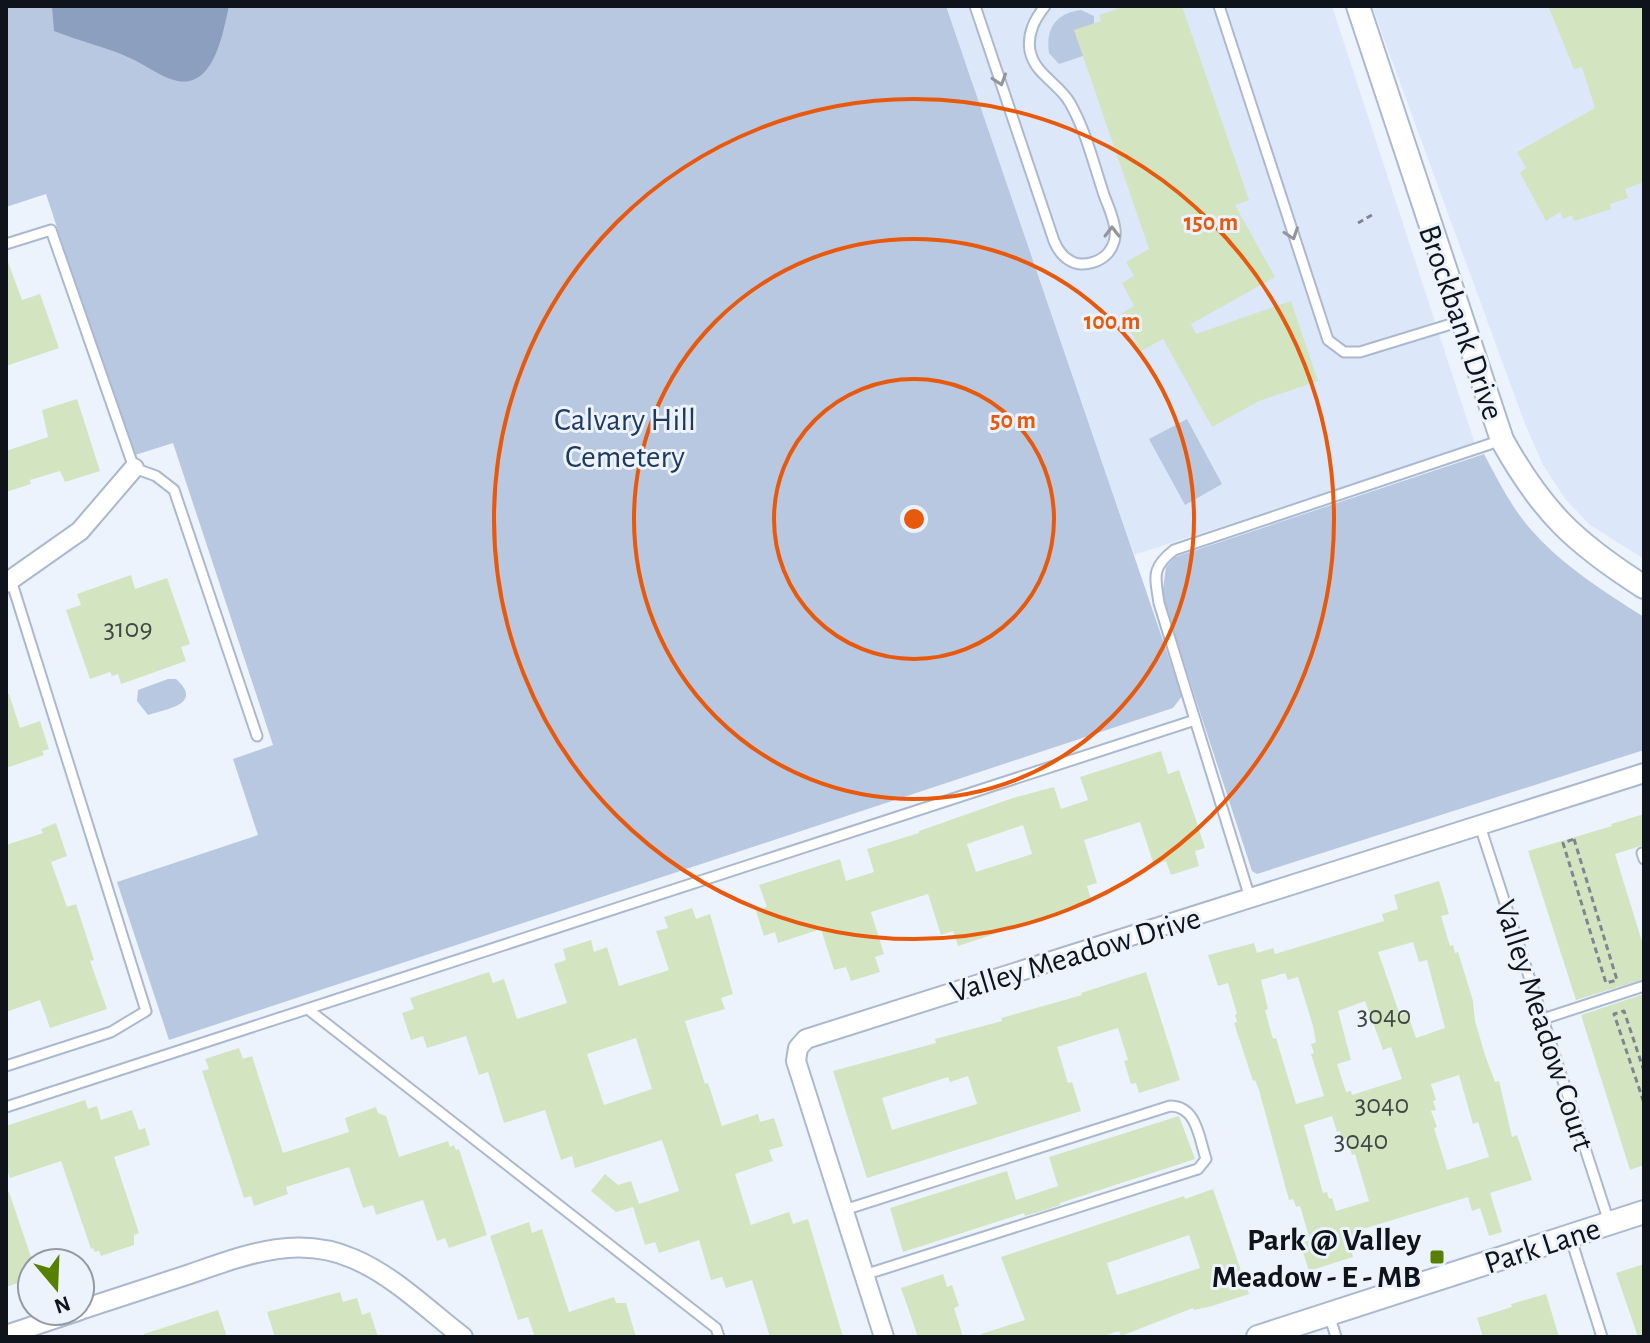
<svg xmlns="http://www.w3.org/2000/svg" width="1650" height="1343" viewBox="0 0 1650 1343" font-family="'Alegreya Sans',sans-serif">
  <rect width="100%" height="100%" fill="#edf3fd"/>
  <g fill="#dce8fa">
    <path d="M946 6H1332L1475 444 1134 555Z"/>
    <path d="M1372 6H1644V559L1590 525 1566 500 1543 465 1525 424Z"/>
  </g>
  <g fill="#b8c8e1">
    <path d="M6 6H946L1182 696 1173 708 169 1040 117 882 258 835 233 759 273 745 173 443 132 456 46 194 6 207Z"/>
    <path d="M1081 10 1094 16V23L1083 56 1059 64 1049 53C1045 29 1056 13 1081 10Z"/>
    <path d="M1187 419 1222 484 1185 505 1149 439Z"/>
    <path d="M1484 454C1499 482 1513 511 1535 534 1566 568 1605 592 1644 617V750L1257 874 1252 871 1162 596 1166 567 1175 557Z"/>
    <path d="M168 679H176C204 704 167 709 148 715L137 701 138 690Z"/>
  </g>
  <path fill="#8c9fbe" d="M229 6C223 32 214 92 174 80 159 76 144 64 130 58 106 47 79 41 54 31L52 7Z"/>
  <g fill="#d3e4c1" fill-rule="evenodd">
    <path d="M1126 6H1182L1249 200 1235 205 1275 277 1191 324 1196 334 1291 301 1318 381 1259 401 1212 427 1163 339 1141 351 1121 314 1134 306 1122 283 1134 276 1126 262 1149 249 1074 30 1101 21 1099 15Z"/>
    <path d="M1548 6H1644V182L1625 189 1628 198 1610 204 1611 209 1574 221 1572 215 1563 219 1560 212 1546 221 1520 173 1526 168 1517 152 1595 108 1582 67 1574 69Z"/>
    <path d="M6 262H8L22 300 40 294 59 348 6 366Z"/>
    <path d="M77 399 100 471 65 482 60 471 30 480 31 484 6 492V451L48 437 42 410Z"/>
    <path d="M131 575 135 589 167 578 190 644 181 647 186 661 121 684 118 674 112 676 110 672 90 679 66 610 81 605 77 594Z"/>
    <path d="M6 694H9L20 728 40 721 49 749 42 751 44 755 6 768Z"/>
    <path d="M1161 751 1168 774 1179 770 1196 820 1205 848 1195 851 1199 866 1171 875 1166 861 1154 865 1140 822 1084 840 1097 883 1087 886 1092 902 958 946 953 931 941 935 928 894 871 912 884 954 875 957 880 972 851 981 846 967 834 970 821 929 778 943 775 932 764 936 756 911 767 907 759 885 840 859 846 881 874 872 867 849 919 833V831L1013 798 1054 787 1061 809 1088 800 1080 777ZM1023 825 1032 854 976 872 967 844Z"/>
    <path d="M1644 814V845L1615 854 1644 948V979L1576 1000 1528 851 1612 826 1611 824Z"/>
    <path d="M56 823 67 856 51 862 67 907 76 904 94 960 90 961 107 1009 50 1028 40 1000 6 1012V845L43 833 41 829Z"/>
    <path d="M1439 881 1449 914 1441 916 1450 946 1453 945 1455 953 1458 952 1473 1001 1475 1021 1485 1055 1495 1082 1499 1081 1512 1137 1517 1135 1532 1180 1490 1193 1502 1232 1489 1236 1480 1208 1472 1211 1468 1197 1363 1229 1366 1239 1349 1244 1353 1257 1309 1271 1300 1243 1310 1240 1300 1206 1296 1207 1293 1199 1289 1200 1259 1090 1255 1080 1253 1081 1234 1023 1237 1022 1235 1015 1237 1014 1228 983 1218 986 1208 955 1254 943 1257 953 1273 948 1275 954 1384 921 1382 914 1398 909 1394 895ZM1413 942 1419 962 1427 960 1445 1028 1416 1038 1407 1012 1400 1015 1378 952ZM1285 973 1288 980 1298 977 1313 1026 1316 1042 1311 1044 1314 1053 1311 1054 1324 1096 1296 1104 1276 1038 1273 1039 1265 1010 1268 1009 1261 980ZM1365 1001 1383 1050 1391 1047 1402 1079 1352 1095 1351 1091 1346 1092 1337 1064 1351 1060 1338 1011ZM1459 1075 1473 1124 1478 1122 1489 1157 1447 1170 1434 1128 1437 1127 1431 1111 1436 1110 1433 1101 1436 1100 1431 1084ZM1332 1116 1337 1132 1340 1131 1342 1139 1347 1138 1352 1155 1355 1154 1369 1201 1336 1211 1332 1198 1329 1199 1327 1192 1323 1193 1304 1125Z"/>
    <path d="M692 908 696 919 710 914 733 994 721 998 725 1009 685 1021 705 1084 708 1083 722 1126 758 1114 760 1122 774 1118 783 1146 769 1150 773 1161 735 1174 751 1225 789 1212 793 1224 808 1219 843 1337H770L752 1280 726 1288 722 1277 711 1280 699 1240 659 1253 655 1242 645 1245 633 1207 616 1212 591 1191 605 1174 618 1185 631 1181 639 1204 679 1191 662 1140 575 1168 572 1156 561 1160 545 1110 504 1123 488 1072 479 1075 466 1036 427 1048 423 1036 411 1040 402 1013 414 1009 410 998 489 972 493 983 504 979 517 1019 567 1003 554 964 566 960 563 949 591 940 594 952 607 947 619 986 669 970 656 931 668 928 664 917ZM636 1038 652 1089 604 1105 587 1054Z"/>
    <path d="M1146 972 1180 1080 1139 1093 1136 1083 1131 1084 1124 1061 1128 1060 1118 1028 1057 1047 1068 1083 1072 1082 1081 1111 867 1178 833 1071 936 1043 935 1039 1002 1021 1001 1018 1082 995 1081 993ZM968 1076 977 1104 892 1130 882 1098 948 1077 950 1082Z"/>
    <path d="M1644 994V1165L1630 1170 1581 1015Z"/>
    <path d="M239 1048 243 1059 252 1056 283 1153 349 1132 345 1118 376 1107 378 1113 386 1116 399 1157 448 1141 450 1147 454 1145 456 1150 459 1149 487 1235 449 1248 445 1238 437 1241 423 1200 376 1215 373 1205 363 1208 349 1167 286 1187 288 1194 254 1206 251 1196 244 1198 202 1071 209 1069 205 1059Z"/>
    <path d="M85 1100 88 1109 97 1106 101 1120 132 1110 139 1130 145 1128 150 1145 114 1157 139 1233 134 1235V1245L101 1256 99 1251 95 1252 93 1248 91 1249 61 1161 10 1178 6 1168V1126Z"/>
    <path d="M1179 1116 1195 1159 1060 1203V1205L1045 1210 1025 1216 1024 1213 903 1252 890 1208 1007 1171 1016 1200 1058 1186 1049 1157Z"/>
    <path d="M1213 1189 1249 1294 1212 1306 1194 1310 1193 1308 1121 1336 1119 1331 1100 1337H982L981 1334 1025 1320 1001 1257 1184 1196 1185 1199ZM1189 1235 1200 1268 1117 1295 1107 1263Z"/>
    <path d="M9 1192 33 1263H27L31 1274 28 1275 30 1279 6 1287V1193Z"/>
    <path d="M529 1222 532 1233 542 1229 569 1312 614 1297 616 1303H626L636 1337H535L528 1317 518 1320 490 1236Z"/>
    <path d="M1644 1264V1337H1638L1616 1273Z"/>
    <path d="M943 1274 947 1287 952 1285 959 1306 954 1308 963 1337H918L901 1288Z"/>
    <path d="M340 1292 343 1302 357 1298 362 1315 370 1312 378 1337H275L267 1312Z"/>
    <path d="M1546 1294 1559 1337H1483L1477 1318 1512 1307 1511 1304Z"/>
    <path d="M218 1310 227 1337H144V1334Z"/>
  </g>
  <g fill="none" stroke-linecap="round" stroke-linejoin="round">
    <g stroke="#abb9d0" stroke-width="13">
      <g id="service">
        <path d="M975 6 1054 241C1058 251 1064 259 1075 263 1086 266 1100 262 1108 253 1113 247 1116 238 1115 230 1114 218 1108 206 1104 195 1094 165 1086 131 1070 103 1059 83 1035 75 1030 51 1027 33 1035 19 1045 6"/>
        <path d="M1219 6 1328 340 1344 352H1360L1461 321"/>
        <path d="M6 244 51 230 134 468 156 476 174 490 257 736"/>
        <path d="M1480 826 1609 1222"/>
        <path d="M1642 853 1644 859"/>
        <path d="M1250 898 1159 603C1155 576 1151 568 1174 550L1502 440"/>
        <path d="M309 1010 716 1328 719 1337"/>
        <path d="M1543 1019 1644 986"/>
        <path d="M6 1066 111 1032 146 1011 11 580"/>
        <path d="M6 1107 1195 720"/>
        <path d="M844 1210 1170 1106C1197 1106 1199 1138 1206 1159L1198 1169 864 1275"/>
        <path d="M1570 1236 1602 1337"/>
        <path d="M1329 1314 1336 1337"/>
      </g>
    </g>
    <g stroke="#abb9d0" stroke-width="22">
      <g id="minor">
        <path d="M6 583 80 531 134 468"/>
        <path d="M80 1310C117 1298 153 1286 190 1274 245 1255 297 1234 354 1259 394 1276 429 1311 463 1337"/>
        <path d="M6 1335 78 1311"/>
        <path d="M884 1337 796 1061 798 1048 806 1039 1644 773"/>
      </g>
    </g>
    <g stroke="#abb9d0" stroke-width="26">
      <g id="tertiary">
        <path d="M1358 6 1502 440C1542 512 1575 543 1644 587"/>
        <path d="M1258 1337 1644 1212"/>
      </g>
    </g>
    <g stroke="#80868f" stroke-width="3" stroke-dasharray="6 4" stroke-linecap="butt">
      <path d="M1358 223 1372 215"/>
      <path d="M1574 839 1617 980 1606 983 1563 843Z"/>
      <path d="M1644 1071 1624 1011 1614 1014 1644 1103"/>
    </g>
    <use href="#service" stroke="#fff" stroke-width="9"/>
    <use href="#minor" stroke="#fff" stroke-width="18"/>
    <use href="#tertiary" stroke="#fff" stroke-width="22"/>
  </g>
  <defs><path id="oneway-chevron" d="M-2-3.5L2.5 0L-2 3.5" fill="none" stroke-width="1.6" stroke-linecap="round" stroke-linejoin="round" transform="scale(2)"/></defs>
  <g stroke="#939599">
    <use href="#oneway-chevron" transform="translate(1000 80) rotate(72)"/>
    <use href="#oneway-chevron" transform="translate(1112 232) rotate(-90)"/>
    <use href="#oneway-chevron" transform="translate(1292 234) rotate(71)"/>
  </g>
  <g fill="none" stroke="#e8590c" stroke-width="4">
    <circle cx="914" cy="519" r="140"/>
    <circle cx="914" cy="519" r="280"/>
    <circle cx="914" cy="519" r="420"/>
  </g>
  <rect fill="#588000" stroke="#edf3fd" stroke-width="3" x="1429" y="1249" width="16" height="16" rx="4"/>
  <g text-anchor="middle" stroke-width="6" stroke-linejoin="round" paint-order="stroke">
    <g font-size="28" fill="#404845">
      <text x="128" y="637">3109</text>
      <text x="1384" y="1024">3040</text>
      <text x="1382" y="1113">3040</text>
      <text x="1361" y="1149">3040</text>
    </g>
    <g font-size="32" fill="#0f141c" stroke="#edf3fd">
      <text transform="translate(1462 322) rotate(71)" y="11">Brockbank Drive</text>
      <text transform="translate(1075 954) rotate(-17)" y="11">Valley Meadow Drive</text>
      <text transform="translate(1545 1025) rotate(72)" y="11">Valley Meadow Court</text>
      <text transform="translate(1542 1245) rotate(-18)" y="11">Park Lane</text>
    </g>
    <g font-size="32" fill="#1f3962" stroke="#edf3fd">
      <text x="625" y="430">Calvary Hill<tspan x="625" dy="37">Cemetery</tspan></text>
    </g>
    <g font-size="32" font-weight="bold" fill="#0f141c" stroke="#edf3fd" text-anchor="end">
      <text x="1421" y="1250">Park @ Valley<tspan x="1421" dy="37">Meadow - E - MB</tspan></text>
    </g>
  </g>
  <circle cx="914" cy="519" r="12" fill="#e8590c" stroke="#edf3fd" stroke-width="4"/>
  <g font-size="24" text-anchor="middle" font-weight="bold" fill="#e8590c" stroke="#edf3fd" stroke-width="6" stroke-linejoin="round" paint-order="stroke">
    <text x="1211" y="230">150 m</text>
    <text x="1112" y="329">100 m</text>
    <text x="1013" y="428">50 m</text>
  </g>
  <rect width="1650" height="1343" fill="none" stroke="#0f141c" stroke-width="16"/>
  <g transform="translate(56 1287) rotate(161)"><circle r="38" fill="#edf3fd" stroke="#949aa3" stroke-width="2"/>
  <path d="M0-6L14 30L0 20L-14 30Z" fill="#588000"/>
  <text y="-12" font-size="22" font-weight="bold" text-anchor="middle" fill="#0f141c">N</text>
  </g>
</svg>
